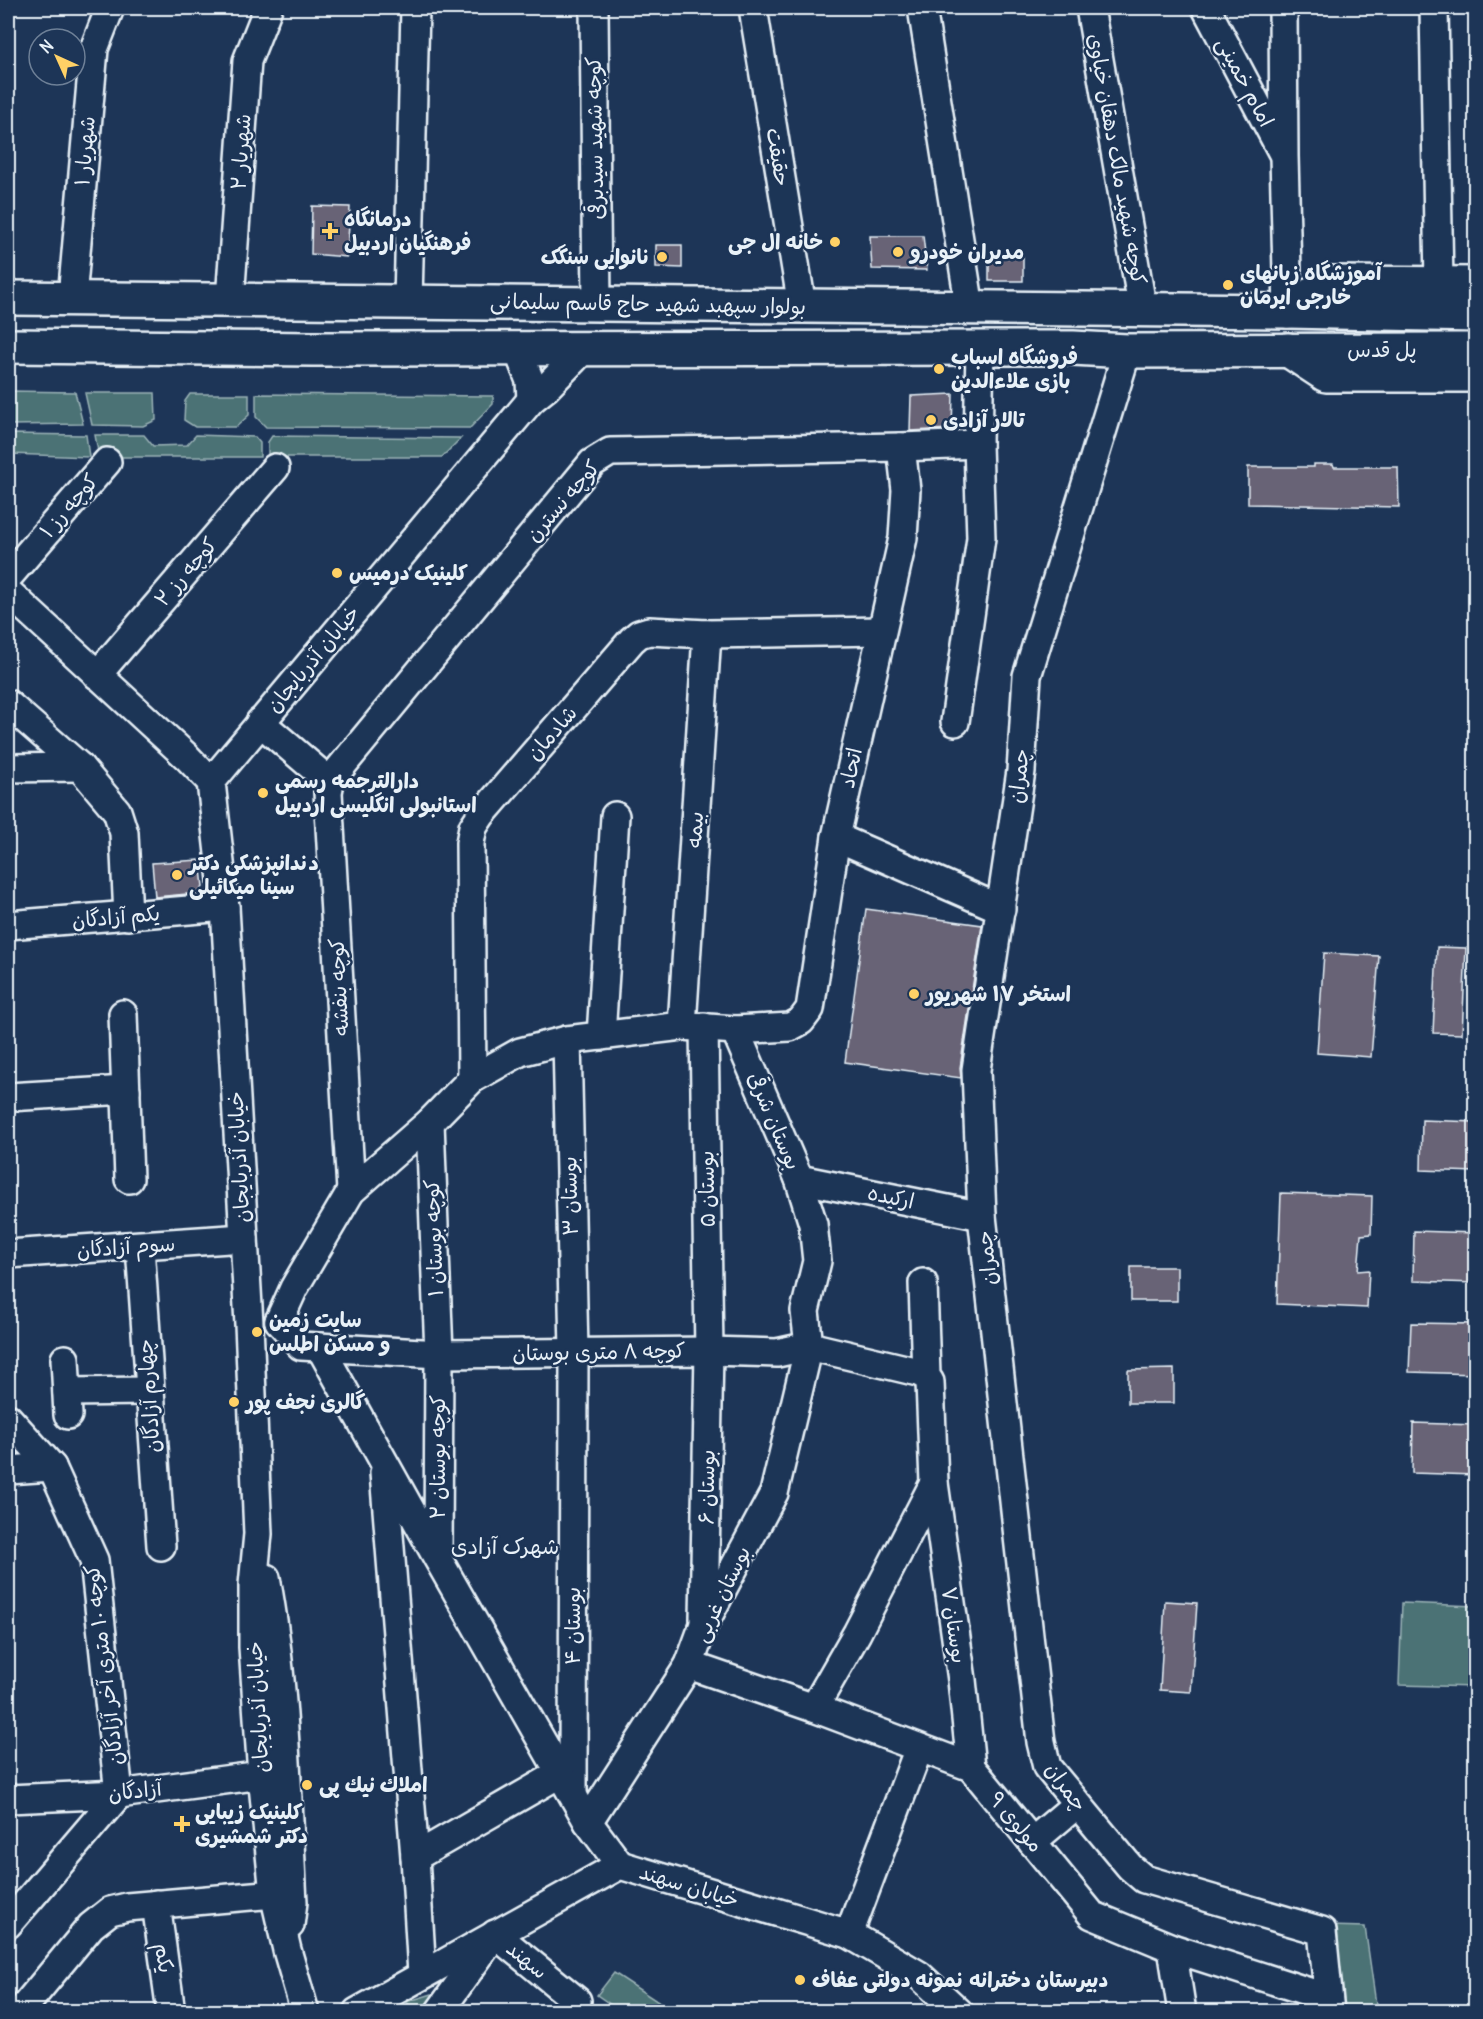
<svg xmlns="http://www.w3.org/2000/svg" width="1483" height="2019" viewBox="0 0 1483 2019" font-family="Delius,'Playpen Sans Arabic',sans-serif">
  <rect width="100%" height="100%" fill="#1d3557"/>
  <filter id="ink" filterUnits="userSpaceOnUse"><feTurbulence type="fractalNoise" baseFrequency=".0167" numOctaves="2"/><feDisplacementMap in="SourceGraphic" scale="12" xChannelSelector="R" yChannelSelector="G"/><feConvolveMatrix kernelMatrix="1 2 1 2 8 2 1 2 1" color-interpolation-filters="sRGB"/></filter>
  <g filter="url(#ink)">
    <g fill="#4c7275" stroke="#9ab2b6" stroke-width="1.5">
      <path d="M8 391 75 392 83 424 8 425Z"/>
      <path d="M85 393H155L156 420 143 426 92 425Z"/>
      <path d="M190 394H249V415L236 427H195L184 420 185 401Z"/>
      <path d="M256 394 493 396V404L470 428 266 427 256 417Z"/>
      <path d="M8 434 86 435 89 457 10 454 8 457Z"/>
      <path d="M95 435H144L153 446 187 445 196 435 255 437 260 443V457H99Z"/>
      <path d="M272 436 461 438 442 457H268V442Z"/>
      <path d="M1402 1603 1475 1606V1687L1399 1685Z"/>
      <path d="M1329 1926 1365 1927 1377 2011H1341Z"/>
      <path d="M614 1973 672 2011H620L597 1995Z"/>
      <path d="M442 1991 427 2011H418L406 2002Z"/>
    </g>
    <g fill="#686376" stroke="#e8f1f8" stroke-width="1.5">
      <path d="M312 206 350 207 347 257 311 254Z"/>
      <path d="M870 236H923L927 270 872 269Z"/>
      <path d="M656 245H682V268L656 267Z"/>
      <path d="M1023 257V281H989V258Z"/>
      <path d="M953 394 952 429 910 431 911 396Z"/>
      <path d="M1314 464H1333L1334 467H1398L1399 507 1248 504V467H1314Z"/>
      <path d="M200 860 203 887 198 893 155 897 152 863Z"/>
      <path d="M866 909 982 925 960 1068 961 1078 845 1062Z"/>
      <path d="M1437 947 1466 948 1462 1034 1433 1033Z"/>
      <path d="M1324 953 1379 956 1371 1057 1317 1053Z"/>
      <path d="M1422 1120 1476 1122V1172L1421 1170Z"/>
      <path d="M1281 1193 1372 1196 1371 1234 1361 1235 1358 1271 1369 1270 1367 1308 1277 1304Z"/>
      <path d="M1414 1231 1476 1233V1283L1413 1281Z"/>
      <rect x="1131" y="1267" width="46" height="34"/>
      <path d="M1411 1323 1476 1324V1374L1409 1372Z"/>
      <path d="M1174 1369V1403H1128V1370Z"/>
      <path d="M1413 1423 1476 1425V1475L1412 1473Z"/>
      <path d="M1165 1601 1197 1603 1191 1692 1160 1690Z"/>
    </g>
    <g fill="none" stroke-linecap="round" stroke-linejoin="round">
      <g stroke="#e8f1f8" stroke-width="32">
        <g id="minor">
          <path d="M594 8 597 304"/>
          <path d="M753 8 802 306"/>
          <path d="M922 8 970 308"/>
          <path d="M1090 8 1143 311"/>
          <path d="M1206 8 1282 152"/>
          <path d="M1283 8 1284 156 1288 311"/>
          <path d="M1434 8 1439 284"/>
          <path d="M72 298 94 49 110 8"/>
          <path d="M230 300 247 61 268 8"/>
          <path d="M408 302 415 8"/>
          <path d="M517 348 530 381 531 400"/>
          <path d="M1127 351 1027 676 1021 771 976 1070 982 1216 1041 1742 1047 1767 1130 1867 1144 1879 1322 1931 1330 2012"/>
          <path d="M8 577 107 462"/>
          <path d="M8 592 187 757 211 782 225 907 249 1324 258 1534 253 1585V1647L262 1775 274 1894 287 1950 305 2012"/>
          <path d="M97 675 275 468"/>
          <path d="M8 704 80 767 117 811 124 833 128 916"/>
          <path d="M260 722 330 782"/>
          <path d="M955 722 981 538 978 444 980 349"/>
          <path d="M8 768 80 767"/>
          <path d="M211 782 531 400 546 388 586 347"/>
          <path d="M836 837 1001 909"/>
          <path d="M8 925 225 907"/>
          <path d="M123 1014 129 1179"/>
          <path d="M682 1026 707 634"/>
          <path d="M601 1036 615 816"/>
          <path d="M567 1040 574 1351 573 1793"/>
          <path d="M472 1079 470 843 473 827 481 815 632 640 639 634 649 631 707 634 881 631"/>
          <path d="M8 1097 126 1090"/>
          <path d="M430 1122 439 1354 438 1558"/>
          <path d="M799 1179 982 1216"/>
          <path d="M351 1191 328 792 330 782 336 773 592 463 610 452 901 447 978 444"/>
          <path d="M140 1247 161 1546"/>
          <path d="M8 1254 244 1238"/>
          <path d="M923 1283 926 1376 930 1382 934 1483 962 1680 971 1767"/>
          <path d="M279 1321 294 1288 351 1191 430 1122 472 1079 520 1052 567 1040 682 1026 735 1030 790 1027 801 1021 810 1009 836 837 903 538 906 490 901 447"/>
          <path d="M279 1321 301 1346 439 1354 709 1351 777 1353 809 1346 918 1372 926 1376"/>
          <path d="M320 1347 438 1559 588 1822 620 1865"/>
          <path d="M65 1359 68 1415"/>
          <path d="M67 1392 149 1391"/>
          <path d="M8 1418 52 1467 94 1560 119 1794 8 1924"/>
          <path d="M8 1470 52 1467"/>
          <path d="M384 1473 415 1857 422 1974"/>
          <path d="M266 1578C286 1684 287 1795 293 1902L290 1925"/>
          <path d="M704 1619 709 1351 704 1027"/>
          <path d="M689 1665 814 1708 971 1767 1092 1915 1172 1948 1328 1998"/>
          <path d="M814 1708 857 1633 934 1483"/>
          <path d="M8 1799 119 1794 262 1775"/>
          <path d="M588 1822 689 1665 704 1624 774 1493 809 1346 805 1311 817 1261 813 1224 799 1179 735 1030"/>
          <path d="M1032 1842 1077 1804"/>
          <path d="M415 1857 561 1773"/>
          <path d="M156 1904 171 2012"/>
          <path d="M849 1934 919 1748"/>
          <path d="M1172 1948 1182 2012"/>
          <path d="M20 2012 91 1926 110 1911 127 1907 274 1894"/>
          <path d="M357 2012 620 1865 849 1934 919 1975 959 2012"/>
          <path d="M439 2012 495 1934 577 2001 570 2012"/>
        </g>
      </g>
      <g stroke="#e8f1f8" stroke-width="38">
        <g id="major">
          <path d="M8 298 1288 311 1476 315"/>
          <path d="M1288 311 1328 283 1476 284"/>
          <path d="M8 346 313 349 1073 348 1127 351 1476 350"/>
          <path d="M1288 350 1326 375H1476"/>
        </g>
      </g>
      <use href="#minor" stroke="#1d3557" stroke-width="27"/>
      <use href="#major" stroke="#1d3557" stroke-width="33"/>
    </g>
  </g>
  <g fill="#ffd166" stroke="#1d3557" stroke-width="2">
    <path d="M327 222h6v6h6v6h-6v6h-6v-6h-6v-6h6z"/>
    <circle cx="835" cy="242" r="6"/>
    <circle cx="898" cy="252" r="6"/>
    <circle cx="662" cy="257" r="6"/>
    <circle cx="1228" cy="285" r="6"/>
    <circle cx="939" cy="369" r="6"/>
    <circle cx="931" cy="420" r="6"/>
    <circle cx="337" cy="573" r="6"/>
    <circle cx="263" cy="793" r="6"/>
    <circle cx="177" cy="875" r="6"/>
    <circle cx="914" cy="994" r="6"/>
    <circle cx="257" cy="1332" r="6"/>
    <circle cx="234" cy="1402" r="6"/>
    <circle cx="307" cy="1785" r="6"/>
    <path d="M179 1815h6v6h6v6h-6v6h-6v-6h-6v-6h6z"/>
    <circle cx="800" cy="1980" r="6"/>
  </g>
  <g text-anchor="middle" stroke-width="5" stroke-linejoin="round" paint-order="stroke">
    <g font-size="21" fill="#e8f1f8" stroke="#1d3557">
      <text transform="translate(1245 82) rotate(62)" y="7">امام خمینی</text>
      <text transform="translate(595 138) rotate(-91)" y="7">کوچه شهید سیدبرقی</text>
      <text transform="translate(85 151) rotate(-85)" y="7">شهریار ۱</text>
      <text transform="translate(241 152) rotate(-86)" y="7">شهریار ۲</text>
      <text transform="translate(778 157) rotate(81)" y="7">حقیقت</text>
      <text transform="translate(1117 159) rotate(80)" y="7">کوچه شهید مالک دهقان‌ خیاوی</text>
      <text transform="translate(648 304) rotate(1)" y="7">بولوار سپهبد شهید حاج قاسم سلیمانی</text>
      <text x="1382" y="357">پل قدس</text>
      <text transform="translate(563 501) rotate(-49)" y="7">کوچه نسترن</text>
      <text transform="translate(69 506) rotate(-49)" y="7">کوچه رز ۱</text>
      <text transform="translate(186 572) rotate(-49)" y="7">کوچه رز ۲</text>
      <text transform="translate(313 659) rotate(-50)" y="7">خیابان آذربایجان</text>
      <text transform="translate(552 733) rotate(-49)" y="7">شادمان</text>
      <text transform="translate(851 768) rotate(-78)" y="7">اتحاد</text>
      <text transform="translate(1019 776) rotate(-84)" y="7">چمران</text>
      <text transform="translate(695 830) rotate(-86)" y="7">بیمه</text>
      <text transform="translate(116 917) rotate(-5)" y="7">یکم آزادگان</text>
      <text transform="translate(339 987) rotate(-93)" y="7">کوچه بنفشه</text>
      <text transform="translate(774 1121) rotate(67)" y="7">بوستان شرقی</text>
      <text transform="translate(239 1157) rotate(-93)" y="7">خیابان آذربایجان</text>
      <text transform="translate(707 1189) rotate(-91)" y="7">بوستان ۵</text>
      <text transform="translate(570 1196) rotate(-91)" y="7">بوستان ۳</text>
      <text transform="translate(891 1197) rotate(12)" y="7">ارکیده</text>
      <text transform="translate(434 1238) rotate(-92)" y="7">کوچه بوستان ۱</text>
      <text transform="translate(126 1247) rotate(-4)" y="7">سوم آزادگان</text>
      <text transform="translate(987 1258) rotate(-96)" y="7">چمران</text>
      <text transform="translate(599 1352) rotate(-1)" y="7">کوچه ۸ متری بوستان</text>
      <text transform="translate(149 1396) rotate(-94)" y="7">چهارم آزادگان</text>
      <text transform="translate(438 1457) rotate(-90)" y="7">کوچه بوستان ۲</text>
      <text transform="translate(707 1487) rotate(-89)" y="7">بوستان ۶</text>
      <text transform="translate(722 1594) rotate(-64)" y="7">بوستان غربی</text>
      <text transform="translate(954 1625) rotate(82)" y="7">بوستان ۷</text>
      <text transform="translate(573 1626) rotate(-90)" y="7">بوستان ۴</text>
      <text transform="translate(104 1665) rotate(-97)" y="7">کوچه ۱۰ متری آخر آزادگان</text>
      <text transform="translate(258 1707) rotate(-93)" y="7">خیابان آذربایجان</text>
      <text transform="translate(1066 1787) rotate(54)" y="7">چمران</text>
      <text transform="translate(135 1791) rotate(-6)" y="7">آزادگان</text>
      <text transform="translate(1016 1822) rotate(50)" y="7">مولوی ۹</text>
      <text transform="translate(689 1886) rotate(17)" y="7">خیابان سهند</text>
      <text transform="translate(164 1958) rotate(82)" y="7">یکم</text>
      <text transform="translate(527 1960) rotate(39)" y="7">سهند</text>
    </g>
    <g font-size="21" font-weight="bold" fill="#e8f1f8" stroke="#1d3557" text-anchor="start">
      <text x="344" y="226">درمانگاه<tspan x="344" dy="24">فرهنگیان اردبیل</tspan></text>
      <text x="823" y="249" text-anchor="end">خانه ال جی</text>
      <text x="910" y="259">مدیران خودرو</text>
      <text x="650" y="264" text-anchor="end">نانوایی سنگک</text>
      <text x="1240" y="280">آموزشگاه زبانهای<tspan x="1240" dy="24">خارجی ایرمان</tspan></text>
      <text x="951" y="364">فروشگاه اسباب<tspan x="951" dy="24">بازی علاءالدین</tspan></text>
      <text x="943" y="427">تالار آزادی</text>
      <text x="349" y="580">کلینیک درمیس</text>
      <text x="275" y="788">دارالترجمه رسمی<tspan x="275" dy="24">استانبولی انگلیسی اردبیل</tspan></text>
      <text x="189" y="870">دندانپزشکی دکتر<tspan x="189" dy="24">سینا میکائیلی</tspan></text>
      <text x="926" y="1001">استخر ١٧ شهریور</text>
      <text x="269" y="1327">سایت زمین<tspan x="269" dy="24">و مسکن اطلس</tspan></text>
      <text x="246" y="1409">گالری نجف پور</text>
      <text x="319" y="1792">املاك نيك پى</text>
      <text x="195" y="1819">کلینیک زیبایی<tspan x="195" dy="24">دکتر شمشیری</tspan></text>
      <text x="812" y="1987">دبیرستان دخترانه نمونه دولتی عفاف</text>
    </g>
    <g font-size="22" fill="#e8f1f8" stroke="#1d3557">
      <text x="505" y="1554">شهرک آزادی</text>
    </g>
  </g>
  <rect width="1483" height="2019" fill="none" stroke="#1d3557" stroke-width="30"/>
  <rect x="15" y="15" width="1453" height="1989" fill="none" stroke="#e8f1f8" stroke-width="2" filter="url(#ink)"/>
  <g transform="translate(57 57) rotate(315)"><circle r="28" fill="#1d3557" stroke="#6e8097" stroke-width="1.5"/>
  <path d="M0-4.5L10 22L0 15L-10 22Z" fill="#ffd166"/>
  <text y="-9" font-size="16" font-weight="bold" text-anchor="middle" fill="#e8f1f8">N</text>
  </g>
</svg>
